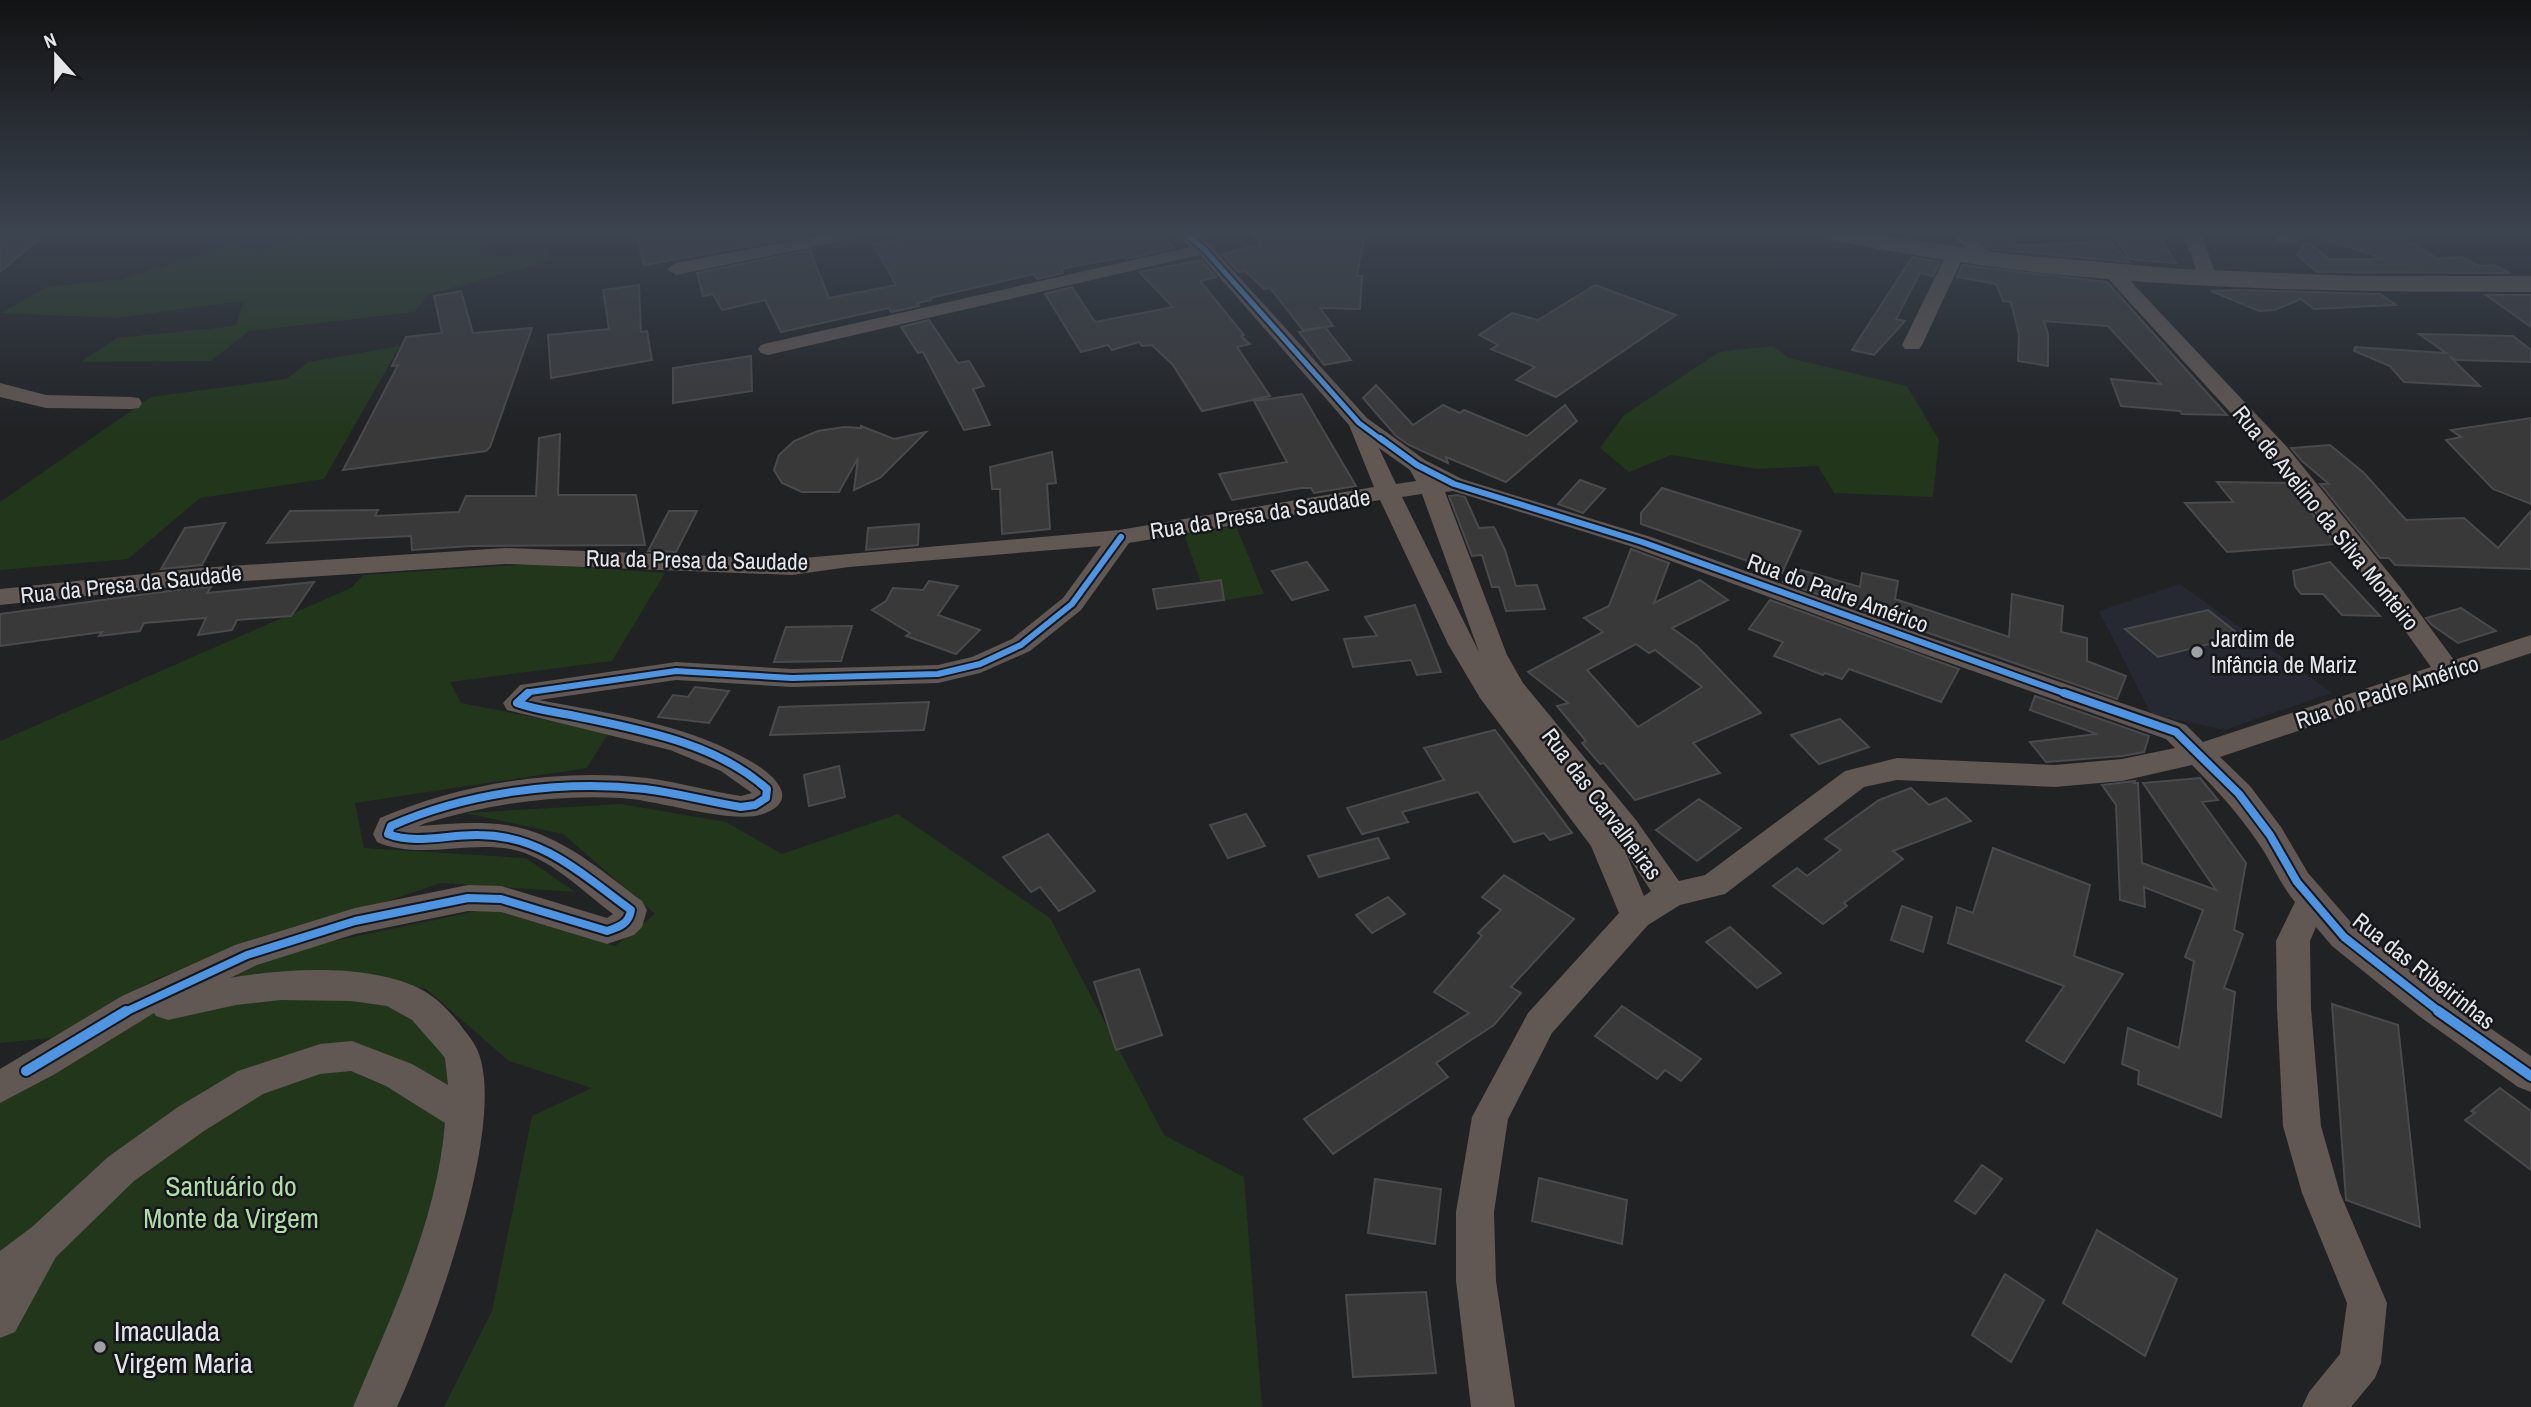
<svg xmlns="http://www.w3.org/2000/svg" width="2531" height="1407" viewBox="0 0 2531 1407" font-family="'Archivo Narrow',sans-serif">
  <rect width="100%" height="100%" fill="#202224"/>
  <path fill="#262932" d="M2180 584 2332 693 2224 730 2151 714 2099 611Z"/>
  <g fill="#22361c">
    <path d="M305 234H529L522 239 490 241 478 253 506 256 546 250 552 260 427 295 415 312 249 331 211 361 81 362 117 338 236 326 244 301 115 318 1 313 47 287 123 279 232 244 261 251Z"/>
    <path d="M400 346 324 479 200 498 128 559 0 570V502L151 397 286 379 309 362Z"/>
    <path d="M1773 346 1789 358 1907 386 1939 440 1933 497 1834 493 1818 466 1757 469 1671 455 1629 472 1600 448 1624 415 1719 352Z"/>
    <path d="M1236 526 1264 594 1208 603 1184 534Z"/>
    <path d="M535 564 665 573 612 661 450 682 461 703 609 732 587 768 355 803 364 848 526 858 575 892 441 883 158 978 51 1038 0 1043V741L351 588 363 575Z"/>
    <path d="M621 804 726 822 782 854 898 814 1050 918 1164 1135 1244 1177 1262 1407H444L492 1311 532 1116 592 1088 509 1061 426 989 344 971 227 984 226 974 305 947 492 908 615 946 655 914 563 834 465 813Z"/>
    <path d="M209 995 398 996 468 1085 375 1407H0V1087L164 1007Z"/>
  </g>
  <g fill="#39393a" stroke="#4a4a4c" stroke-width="2" fill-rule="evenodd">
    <path d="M0 234H45L0 272Z"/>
    <path d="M636 234H803L804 236 644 265Z"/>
    <path d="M932 234H1150L1154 238 1164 236 1174 248 1126 259 1124 257 1065 268 1061 270 1063 273 1037 279 1034 274 930 298 931 300 917 303 919 306 891 312 889 308 781 332 765 300 722 310 713 294 703 296 697 273 810 250 829 298 896 285 873 244Z"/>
    <path d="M1250 234H1286L1292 239 1324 234H1365L1357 276H1362L1360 309 1320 308 1333 326 1303 330 1270 288 1264 289 1245 271 1238 272 1222 254 1262 244Z"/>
    <path d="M1974 234 2004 235 2018 246 2109 241 2129 262 1990 249Z"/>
    <path d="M2114 234H2158L2176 263 2129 259Z"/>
    <path d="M2321 234H2396L2438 259 2461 257 2479 266 2493 265 2510 273 2317 272 2297 255 2307 242 2329 259H2385L2321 238Z"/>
    <path d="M1912 257 1940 262 1933 276 1920 273 1896 319 1905 321 1874 355 1852 350Z"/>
    <path d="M1201 260 1216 277 1200 281 1244 335 1241 336 1250 344 1237 347 1270 396 1202 411 1173 365 1152 345 1142 346 1139 342 1112 350 1108 345 1081 352 1045 294 1072 287 1095 322 1173 307 1139 272Z"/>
    <path d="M1962 265 2107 282 2227 415 2182 414 2180 411 2121 406 2111 379 2161 384 2108 326 2044 321 2048 334V366L2018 361 2019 335 2011 302 2003 301 1996 284 1957 277Z"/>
    <path d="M639 285 641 332 647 331 652 360 551 378 548 335 609 329 603 290Z"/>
    <path d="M1595 285 1676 315 1556 397 1516 380 1535 367 1491 349 1498 345 1479 335 1512 313 1538 320Z"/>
    <path d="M2236 290 2380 294 2396 305 2314 309 2301 299 2275 310 2259 311 2211 291Z"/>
    <path d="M461 291 473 333 532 328 490 447 486 451 343 470 398 365 392 366 406 337 442 333 434 296Z"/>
    <path d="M2486 295H2531V327Z"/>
    <path d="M929 320 958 363 969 361 984 386 973 389 990 425 964 430 923 352 918 353 901 327Z"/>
    <path d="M1325 327 1351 360 1324 365 1299 332Z"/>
    <path d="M2419 334 2513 336 2531 350V362L2456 360 2449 356 2480 386 2404 382 2390 366 2354 351 2355 347 2446 353Z"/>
    <path d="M751 356 752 391 673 403V368Z"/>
    <path d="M1376 385 1413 425 1443 405 1460 413 1464 410 1527 436 1565 405 1577 421 1506 482 1446 457 1448 463 1409 445 1396 436 1363 398Z"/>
    <path d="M1302 394 1356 486 1314 493 1311 488H1301L1232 500 1219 474 1287 462 1254 401Z"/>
    <path d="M2531 418V504L2493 489 2446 440 2461 437 2451 430Z"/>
    <path d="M861 426 894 439 926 432 880 478 854 490 858 458 839 492H802L782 483 774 470 779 455 794 441 818 431 844 427 861 428Z"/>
    <path d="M560 434 558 495H636L645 545 471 546 412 550 411 536 267 543 290 511 378 510 375 516 459 512 466 496H536L539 438Z"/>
    <path d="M2330 445 2364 473 2406 520 2464 518 2498 548 2531 511V569L2395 565 2389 558H2380L2320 484H2329L2302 461 2291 448Z"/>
    <path d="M1052 452 1056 483 1047 484 1050 529 1002 534 1000 489H992L990 467Z"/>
    <path d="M1580 480 1605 489 1583 513 1558 504Z"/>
    <path d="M2217 482 2288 483 2336 544 2227 552 2185 503 2233 502Z"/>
    <path d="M1662 488 1801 531 1782 573 1641 524V513Z"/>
    <path d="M1457 495 1465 497 1479 528 1494 527 1505 550 1516 586 1537 585 1545 609 1506 611 1499 587H1492L1482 555 1472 556 1449 496Z"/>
    <path d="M669 511H697L676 552 648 551Z"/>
    <path d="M225 523 202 565 161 569 185 528Z"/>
    <path d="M919 524 918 545 866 550 868 528Z"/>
    <path d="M1631 549 1669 563 1654 603 1700 580 1728 600 1672 628 1697 646 1761 713 1693 743 1720 773 1635 800 1604 763 1600 764 1582 743 1586 741 1557 706 1568 703 1528 672 1603 632 1584 618 1609 606ZM1636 644 1649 653 1655 650 1702 687 1638 727 1587 670Z"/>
    <path d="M1307 562 1328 590 1292 600 1272 571Z"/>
    <path d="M2330 562 2380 616 2342 615 2323 594H2301L2295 586 2293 571Z"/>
    <path d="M1794 568 1860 587 1862 573 1898 581 1895 599 2009 637 2012 594 2063 606 2061 632 2087 638V661L2126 676 2117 699 1783 582Z"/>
    <path d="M1221 580 1224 600 1157 609 1153 589Z"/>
    <path d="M929 581 958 586 938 615 980 630 956 654 906 636 910 633 872 610 886 601 893 588 923 590Z"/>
    <path d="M314 582 291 616 237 620 232 630 198 635 206 618 144 623 140 631 99 636 102 632 0 646V614L191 588 211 587 207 593Z"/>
    <path d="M1770 600 1912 652 1959 669 1941 702 1849 669 1842 679 1825 673 1823 675 1774 656 1783 642 1749 629Z"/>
    <path d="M1415 605 1441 672 1417 675 1411 660 1353 667 1344 639 1377 636 1365 617Z"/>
    <path d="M2461 608 2496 631 2458 643 2432 625 2426 618Z"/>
    <path d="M2208 610 2241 636 2158 657 2125 629Z"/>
    <path d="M852 626 841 661 774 662 786 627Z"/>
    <path d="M695 687 729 691 709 723 658 717 673 695 688 697Z"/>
    <path d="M2035 696 2149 736 2144 752 2122 756 2046 762 2030 742 2097 734 2030 710Z"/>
    <path d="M929 702 924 730 770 735 779 707Z"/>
    <path d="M1840 719 1869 747 1819 764 1791 735Z"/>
    <path d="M1495 730 1572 833 1550 840 1544 833 1514 842 1478 792 1402 812 1408 822 1362 834 1347 808 1444 780 1424 748Z"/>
    <path d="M839 766 845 797 809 806 804 775Z"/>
    <path d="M2200 778 2218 800 2202 802 2246 863 2234 930 2243 934 2224 988 2235 992 2221 1117 2138 1084 2139 1071 2122 1064 2128 1028 2179 1048 2194 961 2185 957 2203 910 2144 887 2145 907 2120 900 2116 805 2102 785 2135 781 2134 783H2138L2142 863 2216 890 2143 783Z"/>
    <path d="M1911 788 1929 805 1946 798 1971 821 1893 851 1903 859 1844 903 1847 906 1823 924 1773 886 1797 868 1807 876 1841 850 1825 839 1879 800Z"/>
    <path d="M1699 799 1741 828 1697 861 1656 830Z"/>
    <path d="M1246 814 1265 846 1228 858 1210 825Z"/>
    <path d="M1048 834 1095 891 1059 911 1040 887 1031 892 1003 857Z"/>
    <path d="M1378 838 1389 858 1319 877 1308 856Z"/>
    <path d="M1993 848 2090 885 2074 956 2123 974 2064 1063 2026 1041 2064 986 1948 943 1957 907 1973 913Z"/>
    <path d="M1504 875 1574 919 1511 987 1521 993 1494 1025 1436 1063 1448 1077 1333 1154 1304 1119 1469 1013 1434 992 1482 936 1478 933 1501 910 1482 897Z"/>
    <path d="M1388 897 1405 914 1372 933 1356 915Z"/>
    <path d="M1902 906 1932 917 1923 952 1891 940Z"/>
    <path d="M1730 927 1781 973 1757 988 1706 942Z"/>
    <path d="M1139 969 1162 1035 1116 1050 1094 982Z"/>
    <path d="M2332 1004 2398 1025 2420 1227 2346 1200Z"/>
    <path d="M1622 1006 1701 1059 1681 1081 1665 1070 1657 1079 1595 1036Z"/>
    <path d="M2500 1088 2531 1111V1170L2465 1120 2475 1113 2471 1111Z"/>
    <path d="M1982 1165 2002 1179 1975 1214 1955 1201Z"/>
    <path d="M1539 1178 1627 1200 1622 1244 1532 1221Z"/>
    <path d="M1375 1179 1441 1189 1435 1244 1368 1233Z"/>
    <path d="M2097 1230 2177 1279 2145 1356 2063 1303Z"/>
    <path d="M2005 1274 2044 1300 2011 1362 1972 1335Z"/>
    <path d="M1426 1292 1436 1373 1353 1377 1346 1295Z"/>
  </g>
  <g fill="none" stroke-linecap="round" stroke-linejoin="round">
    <g fill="#615753" fill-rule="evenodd">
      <path d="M828 234H862L853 239 676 275 667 269 676 263Z"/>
      <path d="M1177 234H1196L1210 245 1367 418 1425 460 1462 479 1651 537 1931 638 2186 725 2203 742 2431 667 2383 600 2271 457 2104 274 2113 268 2120 270 2287 447 2401 588 2454 660 2531 635V653L2220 757 2250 786 2281 827 2308 873 2356 928 2443 996 2531 1056V1092L2518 1087 2419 1016 2332 946 2316 927 2310 941 2311 1008 2321 1126 2340 1193 2387 1303 2381 1363 2375 1378 2351 1407H2302L2309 1392 2340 1354 2347 1303 2302 1193 2283 1126 2277 1008 2276 941 2295 902C2279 883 2271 860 2257 841 2238 813 2216 789 2192 765L2122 781 2055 787 1897 780 1864 787 1725 894 1680 905 1648 925 1552 1033 1508 1119 1494 1212 1496 1281 1515 1407H1471L1456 1281V1212L1472 1117 1528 1013 1619 913 1591 846 1480 698 1448 644 1380 500 1129 543 1081 610 1030 651 980 673 938 683 792 687 676 680 539 700C607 713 681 723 743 757 765 768 807 798 763 814 732 825 659 800 621 798 557 794 488 804 426 823L419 826C448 824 477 821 506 825 560 833 600 870 642 901L647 910 642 927 634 935 607 944 501 912 468 911 355 934 257 965 230 978C286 968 374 963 424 991 438 999 449 1011 459 1023 466 1033 475 1042 479 1054 506 1131 431 1333 397 1407H353C391 1316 437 1222 445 1123L386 1086 351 1071 320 1074 263 1094 204 1131 134 1181 56 1257 15 1332 0 1338V1251L32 1227 108 1157 178 1107 238 1071 320 1044 352 1041 412 1064 448 1085 445 1058 441 1053 412 1020 387 1006 351 1001 281 1000 236 1005 168 1020 156 1016 154 1013 55 1074 0 1103V1069L122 996 235 945 355 908 468 885 501 886 607 918 613 914C582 891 549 856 510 849 465 841 419 860 377 842L373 834 380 818C461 783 559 768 647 778 678 782 709 791 741 796L752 793 721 771 670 750 507 710 503 703 520 685 676 662 792 669 938 665 972 657 1012 639 1063 598 1101 546 849 567 792 575 505 564 200 584 0 605V589L200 568 505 548 792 559 1119 530 1374 487 1349 425 1200 255 768 355 761 353 758 349 761 345 768 343 1190 247ZM1379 448 1410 470 1416 481 1396 484ZM1453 491 1633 547 1913 650 2166 739 2175 748 2122 759 2055 765 1897 758 1845 771 1705 875 1679 881 1636 820 1523 683 1507 655 1445 492ZM1422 494 1479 652 1402 497ZM1626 853 1651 891 1644 896Z"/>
      <path d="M1952 234H1971L1998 260 1989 266 1982 264Z"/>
      <path d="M2183 234H2201L2218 280 2216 284 2209 286 2200 280Z"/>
      <path d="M2281 234H2306L2303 238 2283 244 2274 239Z"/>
      <path d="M1955 249 1964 255 1922 345 1919 349H1905L1902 345 1946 255Z"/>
      <path d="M0 383 46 395 131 397 139 398 142 403 139 408 131 409 46 408 0 397Z"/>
    </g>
    <path fill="#645955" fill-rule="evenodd" d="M1822 234H1874L2008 254 2181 269 2355 276H2531V292C2386 292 2241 291 2096 278 2008 271 1921 257 1834 241L1825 239Z"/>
    <g stroke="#16171b" stroke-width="9">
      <path id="cycleway-far3" d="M1186 234 1204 249 1359 423 1382 440"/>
    </g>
    <g stroke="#16171b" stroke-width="10">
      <g id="cycleway-far2">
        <path d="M1380 438 1417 465 1454 484 1642 542 2069 695"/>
        <path d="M526 695 530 692 676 671 792 678 938 674 980 664 1021 645 1072 604 1121 537"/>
      </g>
    </g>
    <g stroke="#16171b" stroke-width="12">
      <g id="cycleway-far1">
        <path d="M2064 693 2176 732 2239 794 2270 835 2297 882 2344 937 2441 1013"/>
        <path d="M123 1013 247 955 355 921 468 898 501 899 607 931C619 927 629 924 631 910 583 875 542 835 479 835 450 834 415 845 388 834L391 826C468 792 562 780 645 789 678 793 709 802 741 807L755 805 766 798 767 789C716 743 641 730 575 716 556 712 536 710 517 703L528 693"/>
      </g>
    </g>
    <g stroke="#16171b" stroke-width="14">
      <g id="cycleway">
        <path d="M2438 1011 2531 1076"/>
        <path d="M26 1071 126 1011"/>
      </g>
    </g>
    <use href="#cycleway-far3" stroke="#4d94e3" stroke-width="5"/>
    <use href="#cycleway-far2" stroke="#4d94e3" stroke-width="6"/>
    <use href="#cycleway-far1" stroke="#4d94e3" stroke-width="8"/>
    <use href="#cycleway" stroke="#4d94e3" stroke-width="10"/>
  </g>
  <linearGradient id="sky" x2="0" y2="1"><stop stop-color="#121314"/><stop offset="0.54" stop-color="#3c4450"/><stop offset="1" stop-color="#3c4450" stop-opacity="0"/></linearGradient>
  <rect width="2531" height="431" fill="url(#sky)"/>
  <g fill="#a0a1a4" stroke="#16171b" stroke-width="2.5">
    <circle cx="2197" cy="652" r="7"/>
    <circle cx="100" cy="1347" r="7"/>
  </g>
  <g text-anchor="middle" stroke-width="5" stroke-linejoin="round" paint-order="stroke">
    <g font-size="23" fill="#e5e6e9" stroke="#16171b">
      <text transform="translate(1260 514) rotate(-9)" y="8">Rua da Presa da Saudade</text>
      <text transform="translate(2326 518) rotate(51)" y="8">Rua de Avelino da Silva Monteiro</text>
      <text transform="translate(697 560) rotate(1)" y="8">Rua da Presa da Saudade</text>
      <text transform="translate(131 584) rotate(-6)" y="8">Rua da Presa da Saudade</text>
      <text transform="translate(1838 593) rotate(20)" y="8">Rua do Padre Américo</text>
      <text transform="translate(2387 692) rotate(-18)" y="8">Rua do Padre Américo</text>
      <text transform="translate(1602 804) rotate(53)" y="8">Rua das Carvalheiras</text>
      <text transform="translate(2424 971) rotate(38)" y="8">Rua das Ribeirinhas</text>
    </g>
    <g font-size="23" fill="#e5e6e9" stroke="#16171b" text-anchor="start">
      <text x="2211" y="647">Jardim de<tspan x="2211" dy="26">Infância de Mariz</tspan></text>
    </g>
    <g font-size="28" fill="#b0dca5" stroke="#16171b">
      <text x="231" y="1196">Santuário do<tspan x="231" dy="32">Monte da Virgem</tspan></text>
    </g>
    <g font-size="28" fill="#e5e6e9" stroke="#16171b" text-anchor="start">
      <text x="114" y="1341">Imaculada<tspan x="114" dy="32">Virgem Maria</tspan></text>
    </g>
  </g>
  <g transform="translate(56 56) rotate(339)" stroke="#16171b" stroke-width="5" paint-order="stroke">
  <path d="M0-5L12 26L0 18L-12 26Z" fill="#e5e6e9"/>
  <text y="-10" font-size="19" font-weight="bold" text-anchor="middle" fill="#e5e6e9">N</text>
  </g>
</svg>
